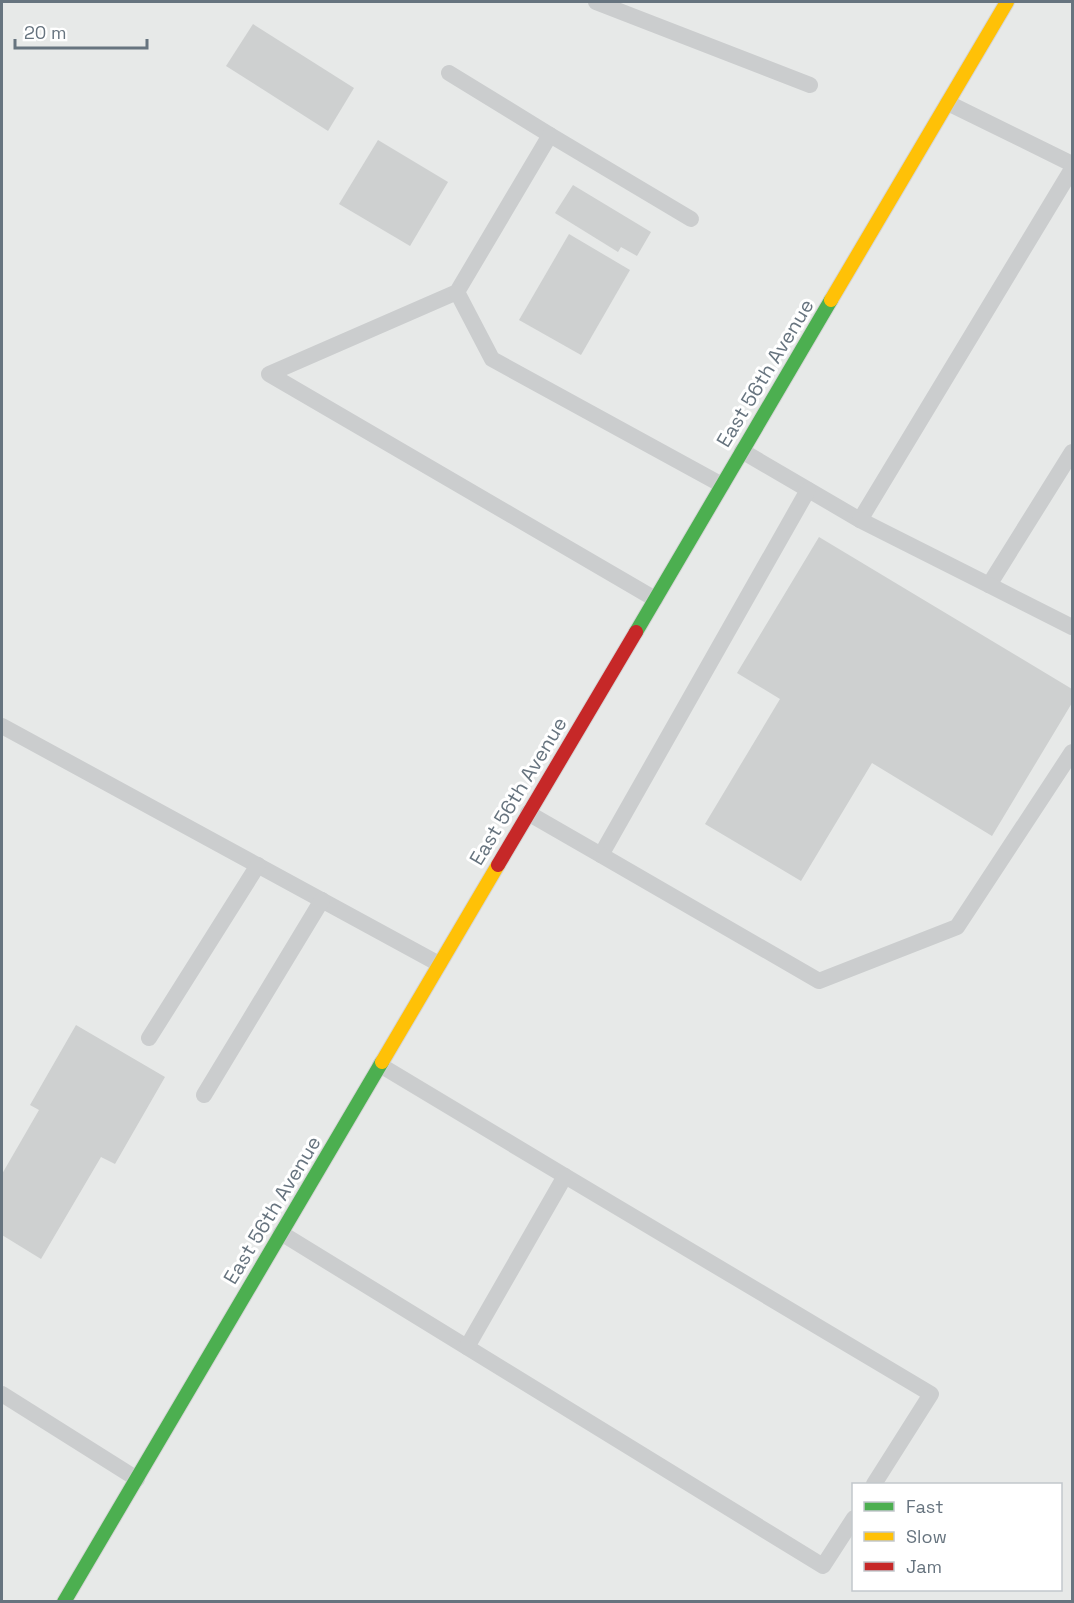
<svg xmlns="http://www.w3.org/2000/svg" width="1074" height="1603" viewBox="0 0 1074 1603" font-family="'Space Grotesk',sans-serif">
  <rect width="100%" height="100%" fill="#f9f9f8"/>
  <path fill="#e7e9e8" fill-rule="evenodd" d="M2 2H1072V1601L2 1602ZM854 1484H1060V1590H854Z"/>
  <g fill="#ced0d0">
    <path d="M253 24 354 88 328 131 226 66Z"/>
    <path d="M378 140 448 182 410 246 339 204Z"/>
    <path d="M573 185 651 232 637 256 621 247 618 252 555 213Z"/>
    <path d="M569 234 630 270 581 355 519 320Z"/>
    <path d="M819 537 1072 689V703L992 836 872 763 801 881 705 824 780 699 737 673Z"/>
    <path d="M76 1025 165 1077 115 1164 101 1157 41 1259 2 1235V1174L39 1110 30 1105Z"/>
  </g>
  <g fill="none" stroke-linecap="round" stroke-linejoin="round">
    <g stroke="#d5d5d6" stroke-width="16">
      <g id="fast">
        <path d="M636 632 831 300"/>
        <path d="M64 1602 382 1062"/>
      </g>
    </g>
    <g stroke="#d5d5d6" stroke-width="16">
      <g id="slow">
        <path d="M831 300 1007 2"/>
        <path d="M382 1062 498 865"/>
      </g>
    </g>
    <g stroke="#d5d5d6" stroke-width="16">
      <path id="jam" d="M498 865 636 632"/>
    </g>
    <g stroke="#cbcdce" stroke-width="16">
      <path d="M596 2 810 85"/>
      <path d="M449 73 550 135 457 292 269 374 655 599"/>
      <path d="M948 103 1072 164"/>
      <path d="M550 135 691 219"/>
      <path d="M457 292 492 359 722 485"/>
      <path d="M742 451 860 520 1072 169"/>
      <path d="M860 520 989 585 1072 452"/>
      <path d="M989 585 1072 627"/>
      <path d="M2 726 439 964"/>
      <path d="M528 813 601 855 808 490"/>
      <path d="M601 855 819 981 957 927 1072 752"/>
      <path d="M149 1038 258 865"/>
      <path d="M380 1065 565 1176"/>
      <path d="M204 1095 322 900"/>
      <path d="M281 1233 823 1566 854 1518"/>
      <path d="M467 1347 565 1176 931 1394 874 1484"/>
      <path d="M2 1394 137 1479"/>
    </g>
    <use href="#fast" stroke="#4caf50" stroke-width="14"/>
    <use href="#slow" stroke="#ffc107" stroke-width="14"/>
    <use href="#jam" stroke="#c62828" stroke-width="14"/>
  </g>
  <g text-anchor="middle" stroke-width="6" stroke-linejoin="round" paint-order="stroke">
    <g font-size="20" fill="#67747f" stroke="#fff">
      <text transform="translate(765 373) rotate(-59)" y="7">East 56th Avenue</text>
      <text transform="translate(518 791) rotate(-59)" y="7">East 56th Avenue</text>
      <text transform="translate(272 1210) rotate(-59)" y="7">East 56th Avenue</text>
    </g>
  </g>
  <rect width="1074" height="1603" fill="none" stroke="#67747f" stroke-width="6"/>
  <rect x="852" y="1483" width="210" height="108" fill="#ffffff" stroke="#c2c7cc" stroke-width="1.5"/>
  <rect x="864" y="1502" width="30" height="9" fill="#4caf50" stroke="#c2c7cc" stroke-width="1.5"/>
  <text x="906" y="1513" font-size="18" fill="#67747f">Fast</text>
  <rect x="864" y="1532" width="30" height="9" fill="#ffc107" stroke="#c2c7cc" stroke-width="1.5"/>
  <text x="906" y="1543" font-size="18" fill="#67747f">Slow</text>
  <rect x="864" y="1562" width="30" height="9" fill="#c62828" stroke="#c2c7cc" stroke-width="1.5"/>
  <text x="906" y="1573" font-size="18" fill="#67747f">Jam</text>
  <path d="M15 39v9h132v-9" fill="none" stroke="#67747f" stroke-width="3"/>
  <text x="24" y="39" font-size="18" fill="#67747f" stroke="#ffffff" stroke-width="4.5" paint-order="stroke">20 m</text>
</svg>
